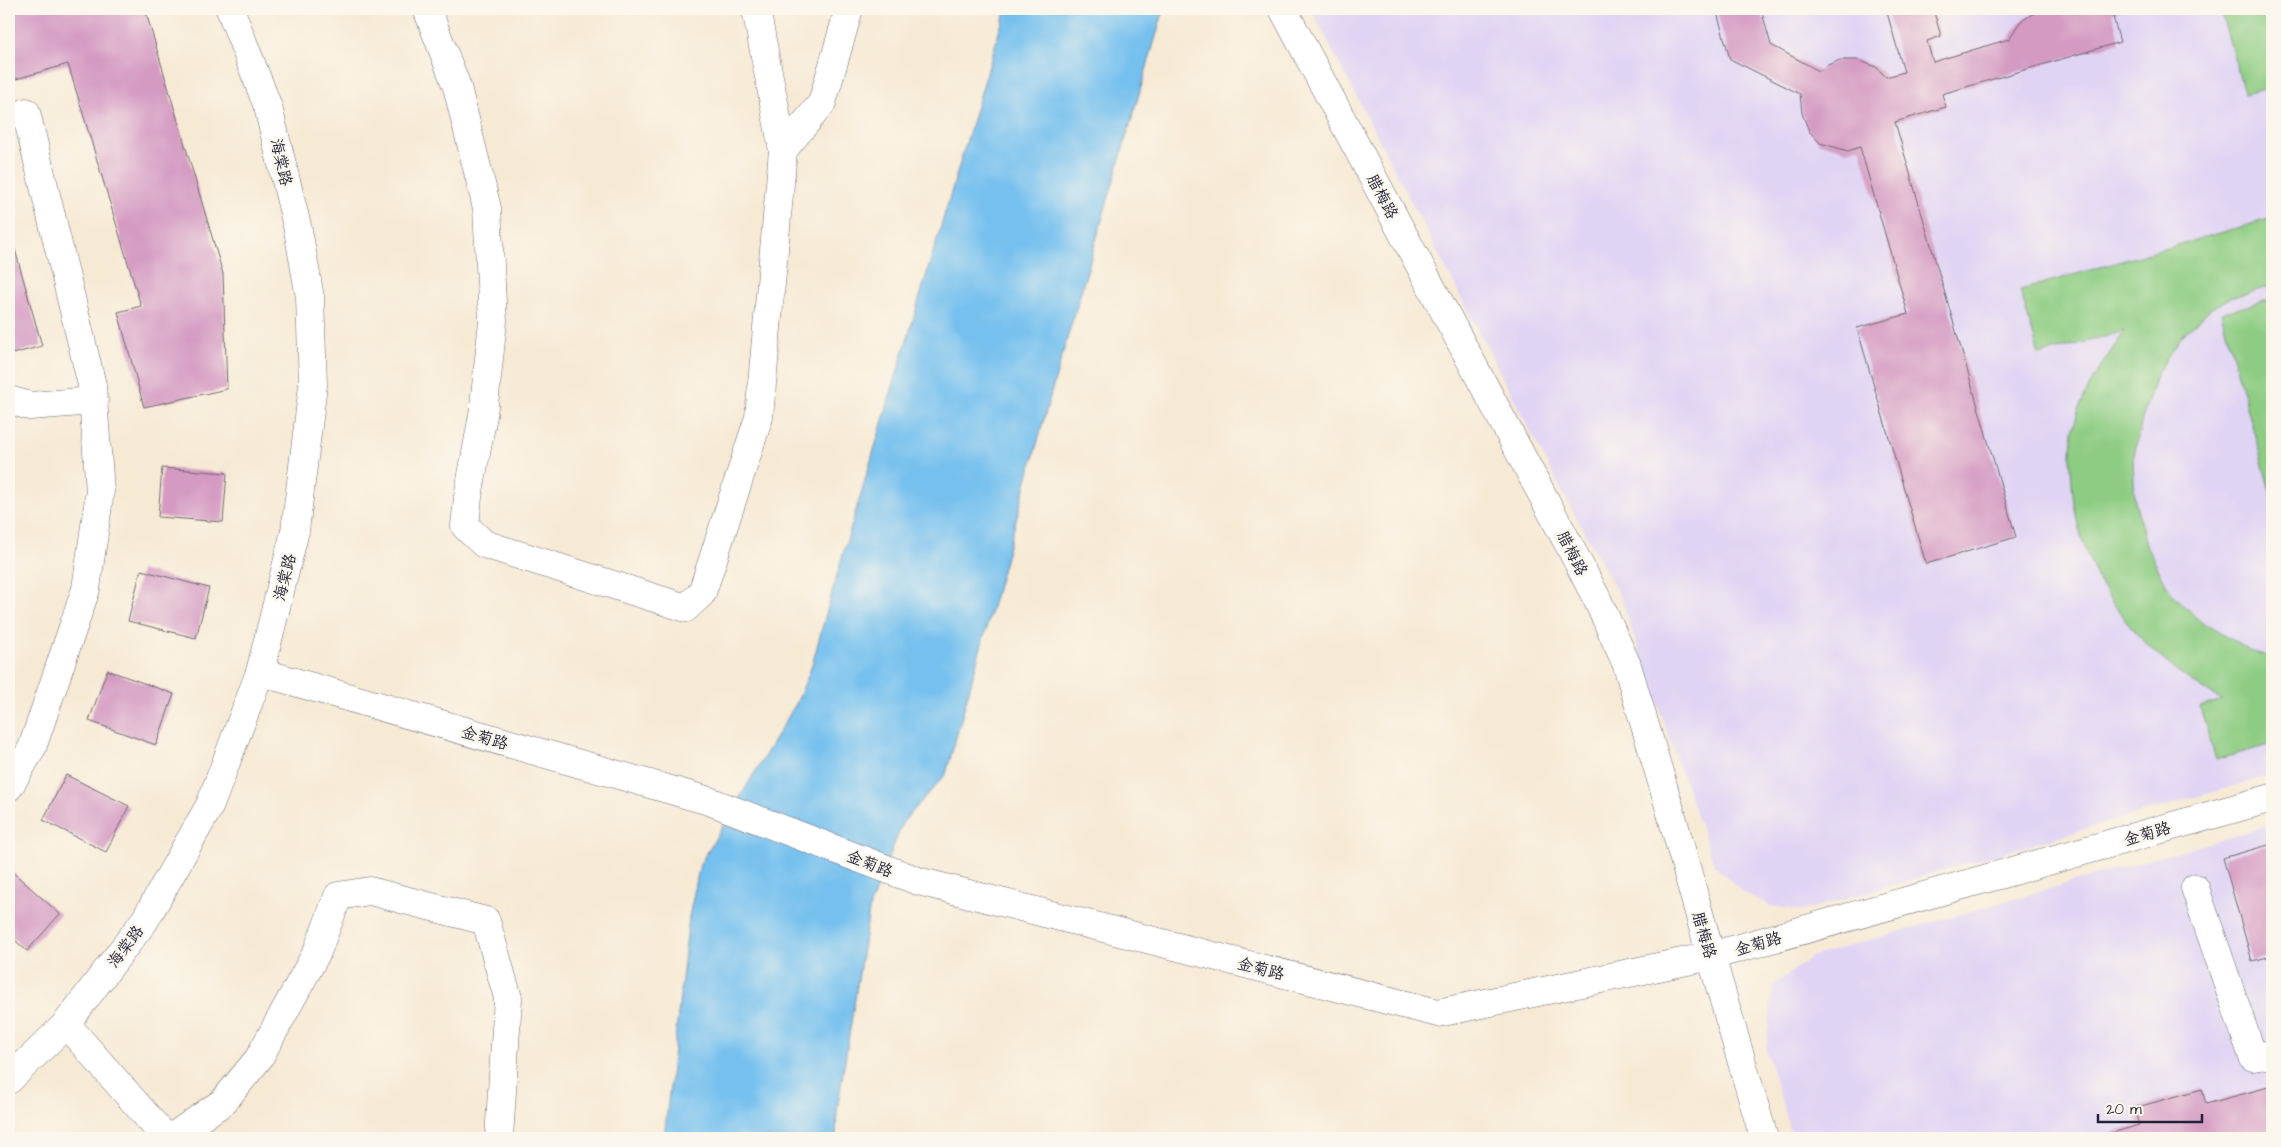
<svg xmlns="http://www.w3.org/2000/svg" width="2281" height="1147" viewBox="0 0 2281 1147" font-family="'Architects Daughter','LXGW WenKai TC',sans-serif">
  <rect width="100%" height="100%" fill="#fbf7ec"/>
  <filter id="ink" filterUnits="userSpaceOnUse"><feTurbulence type="fractalNoise" baseFrequency=".02" numOctaves="2"/><feDisplacementMap in="SourceGraphic" scale="10" xChannelSelector="R" yChannelSelector="G"/><feConvolveMatrix kernelMatrix="1 2 1 2 8 2 1 2 1" color-interpolation-filters="sRGB"/></filter>
  <filter id="wash" filterUnits="userSpaceOnUse"><feTurbulence type="fractalNoise" baseFrequency=".0096" numOctaves="4" result="noise"/><feDisplacementMap in="SourceGraphic" scale="20" xChannelSelector="R" yChannelSelector="G"/><feGaussianBlur stdDeviation="1.12" result="paint"/><feColorMatrix in="noise" values="0 0 0 0 0 0 0 0 0 0 0 0 0 0 0 0 0 1.4 0 .05"/><feComposite in="paint" operator="in"/></filter>
  <g filter="url(#wash)">
    <rect width="100%" height="100%" fill="#f7ead5"/>
    <g fill="#e0d4f4">
      <path d="M1311 9H2272V775L1802 911 1771 906 1743 892 1714 865 1620 596 1558 484Z"/>
      <path d="M2272 825V1138H1793L1766 1051 1773 986 1811 957Z"/>
    </g>
    <g fill="#8dcc82" stroke="#58775e">
      <path d="M2220 9H2272V88L2245 95Z"/>
      <path d="M2272 218V286L2230 298 2211 308 2182 336 2157 373 2142 419 2133 459 2135 501 2147 548 2170 591 2200 621 2250 651 2272 657V744L2216 760 2200 707 2222 700C2139 654 2078 581 2072 483 2070 459 2070 435 2078 412 2089 381 2107 357 2125 331L2039 355 2020 290Z"/>
      <path d="M2272 299V498L2221 313Z"/>
    </g>
    <path fill="#75c0ee" stroke="#4c7194" d="M1006 9H1164L1050 397 946 774 903 822 870 905 837 1110 836 1138H664L689 917 700 864 797 702 811 668 842 557Z"/>
    <g id="blocks">
      <g fill="#d49ac2">
        <path d="M9 9H145L223 274 227 389 144 407 118 312 141 306 68 64 9 81Z"/>
        <path d="M1716 9H1761L1771 45 1819 71 1828 65 1840 60H1858L1876 67 1886 77 1904 72 1886 9H1933L1941 36 1927 41 1933 62 2009 39 2020 22 2040 9H2125L2112 13 2120 42 1942 94 1946 107 1895 122 2016 537 1926 564 1857 328 1908 314 1860 147 1848 151 1820 143 1809 131 1802 113 1800 94 1730 59Z"/>
        <path d="M9 228 42 346 9 355Z"/>
        <path d="M162 468 227 473 223 522 158 517Z"/>
        <path d="M141 570 209 588 196 638 128 621Z"/>
        <path d="M107 670 174 694 156 745 89 721Z"/>
        <path d="M66 775 129 806 106 852 43 820Z"/>
        <path d="M2272 844V956L2252 961 2223 858Z"/>
        <path d="M9 869 60 914 27 951 9 935Z"/>
        <path d="M2272 1086V1138H2095L2139 1125 2134 1108 2202 1089 2206 1104Z"/>
      </g>
    </g>
  </g>
  <g filter="url(#ink)">
    <use href="#blocks" fill-opacity="0" stroke="#6d6871" stroke-width="1"/>
    <g fill="none" stroke-linecap="round" stroke-linejoin="round">
      <g stroke="#6d6871" stroke-width="29">
        <g id="minor">
          <path d="M427 9 457 87 487 208 493 321 483 415 468 497 465 526 484 544 686 608 702 593 759 417 783 150 756 9"/>
          <path d="M1283 9 1569 545 1597 599 1627 665 1669 806 1711 956 1764 1138"/>
          <path d="M783 150 822 103 849 9"/>
          <path d="M9 400 30 406 94 401"/>
          <path d="M260 672 709 801 918 881 1438 1013 1711 956 2272 798"/>
          <path d="M9 787 32 748 86 589 100 491 92 385 26 112"/>
          <path d="M2195 888 2253 1057 2272 1054"/>
          <path d="M66 1024 166 1138"/>
          <path d="M9 1080 66 1024 145 920 210 805 260 672 295 531 313 385 310 297 298 230 268 107 230 9"/>
          <path d="M171 1138 223 1102 259 1058 317 952 338 896 370 891 486 921 508 998 499 1138"/>
        </g>
      </g>
      <use href="#minor" stroke="#fff" stroke-width="28"/>
    </g>
  </g>
  <g text-anchor="middle" stroke-width="5" stroke-linejoin="round" paint-order="stroke">
    <g font-size="16" fill="#22223b" stroke="#fbf7ec">
      <text transform="translate(282 162) rotate(77)" y="6">海棠路</text>
      <text transform="translate(1383 196) rotate(62)" y="6">腊梅路</text>
      <text transform="translate(1573 553) rotate(63)" y="6">腊梅路</text>
      <text transform="translate(284 577) rotate(-76)" y="6">海棠路</text>
      <text transform="translate(485 737) rotate(16)" y="6">金菊路</text>
      <text transform="translate(2147 833) rotate(-16)" y="6">金菊路</text>
      <text transform="translate(870 863) rotate(21)" y="6">金菊路</text>
      <text transform="translate(1705 935) rotate(74)" y="6">腊梅路</text>
      <text transform="translate(1758 943) rotate(-16)" y="6">金菊路</text>
      <text transform="translate(125 946) rotate(-53)" y="6">海棠路</text>
      <text transform="translate(1261 968) rotate(14)" y="6">金菊路</text>
    </g>
  </g>
  <rect width="2281" height="1147" fill="none" stroke="#fbf7ec" stroke-width="30"/>
  <path d="M2098 1114v8h104v-8" fill="none" stroke="#22223b" stroke-width="2.5"/>
  <text x="2106" y="1114" font-size="15" fill="#22223b" stroke="#fbf7ec" stroke-width="4" paint-order="stroke">20 m</text>
</svg>
